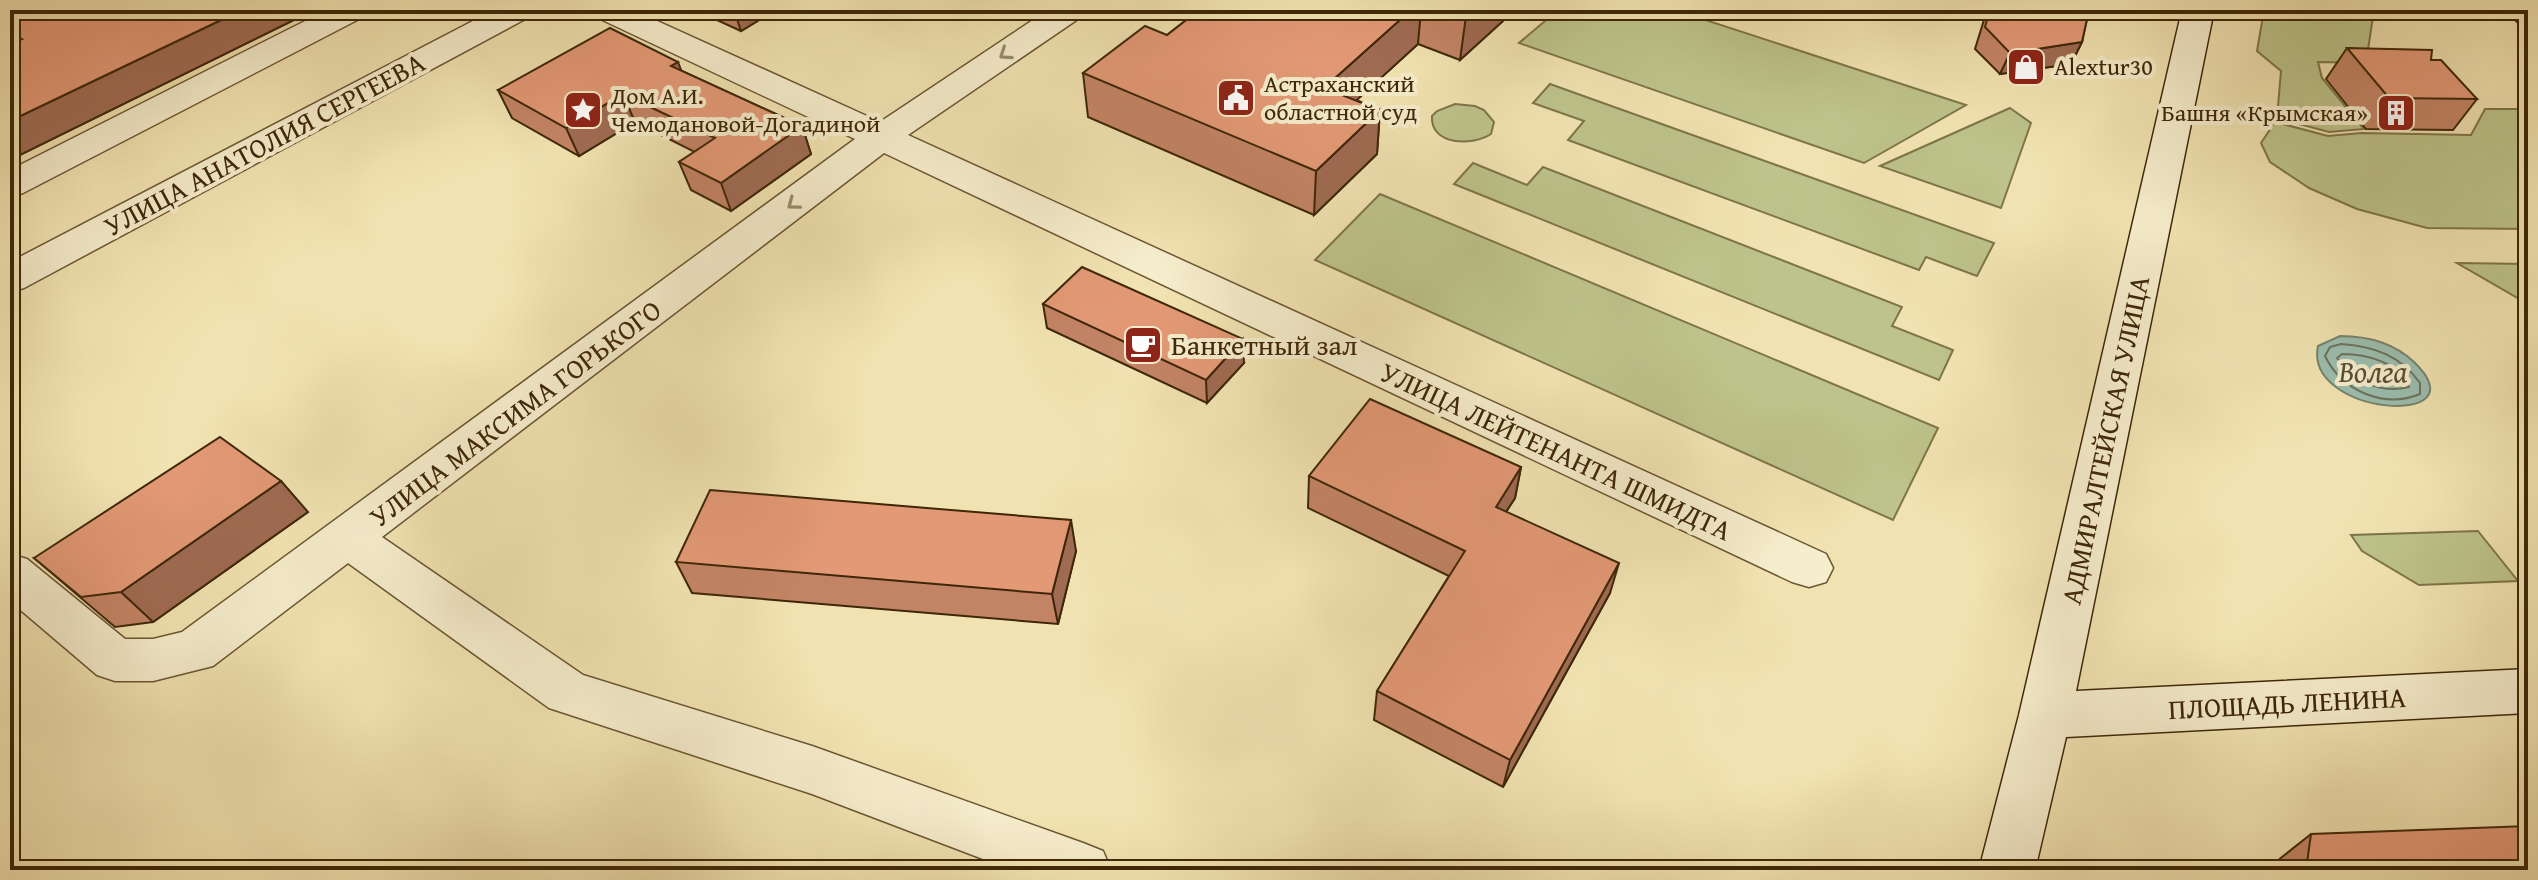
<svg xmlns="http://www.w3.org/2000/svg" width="2538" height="880" viewBox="0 0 2538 880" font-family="'Gentium Book Plus',serif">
  <rect width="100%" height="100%" fill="#f1e3b1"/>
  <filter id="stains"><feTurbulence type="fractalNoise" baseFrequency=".0025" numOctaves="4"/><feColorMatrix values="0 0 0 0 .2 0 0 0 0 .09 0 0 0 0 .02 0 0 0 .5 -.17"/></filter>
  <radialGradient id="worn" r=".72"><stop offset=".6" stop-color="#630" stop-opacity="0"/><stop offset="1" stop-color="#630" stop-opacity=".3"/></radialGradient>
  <g fill="#bdc38a" stroke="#7e7549" stroke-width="2">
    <path d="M1558 10H1675L1966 105 1864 163 1519 43Z"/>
    <path d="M2264 10H2374L2366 63 2318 62 2322 78 2364 129 2329 132 2277 118 2281 71 2257 51Z"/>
    <path d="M1550 84 1994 243 1977 276 1926 257 1919 270 1568 140 1584 121 1533 103Z"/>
    <path d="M1455 104 1475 106 1484 110 1494 122 1491 134C1473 146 1430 146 1432 116L1437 111Z"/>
    <path d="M2010 108 2031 123 2001 208 1880 166Z"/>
    <path d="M2485 109H2528V229L2427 228 2357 209 2309 188 2270 162 2261 143 2275 122 2328 136 2361 133 2471 135Z"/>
    <path d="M1473 163 1527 185 1543 167 1902 307 1892 326 1953 350 1939 380 1454 184Z"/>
    <path d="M1380 194 1938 428 1893 520 1315 260Z"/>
    <path d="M2457 263 2528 264V304Z"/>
    <path d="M2478 531 2518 581 2419 585 2362 551 2351 535Z"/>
  </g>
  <path fill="#9bbeb0" stroke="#76826d" stroke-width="2" d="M2340 336C2366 336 2394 343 2414 362 2484 429 2303 416 2318 346Z"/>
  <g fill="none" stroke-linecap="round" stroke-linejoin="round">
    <g stroke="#6c725c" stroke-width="2">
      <path d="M2341 344C2374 346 2401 356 2420 383V394C2384 409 2342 391 2325 356L2330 347Z"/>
      <path d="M2342 354C2366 354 2399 362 2409 387 2381 394 2353 382 2337 358Z"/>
    </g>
    <g stroke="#6b5632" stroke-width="3">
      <g id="minor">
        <path d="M327 10H368L363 17 23 193 10 197V170Z"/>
        <path d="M494 10H534L529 17 24 288 10 292V262Z"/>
        <path d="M591 10H633L880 122 1048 10H1086L1081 17 908 135 1826 554 1833 568 1826 582 1809 587 1792 582 884 153 382 537 583 675 812 746 1083 843 1103 851 1111 870H1012L812 794 549 708 348 563 213 666 153 681H115L97 675 10 601V554L27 559 125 639H153L182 632 855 139 596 17Z"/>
      </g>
    </g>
    <g stroke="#3e2708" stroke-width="3">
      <path id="secondary" d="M2182 10H2214L2076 691 2528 669V713L2066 737 2035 870H1979L2019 715Z"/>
    </g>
    <use href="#minor" fill="#f6edcc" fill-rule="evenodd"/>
    <use href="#secondary" fill="#f6edcc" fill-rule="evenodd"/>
  </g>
  <g fill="#c38465" stroke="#3e2708" stroke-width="2">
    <path d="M10 10H314L10 160Z"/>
    <path d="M696 10H776L741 31 697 11Z"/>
    <path d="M1199 10H1505L1504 20 1460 60 1418 44 1356 100 1380 110 1377 154 1314 215 1088 117 1083 73 1167 35Z"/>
    <path d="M1752 10H1783L1777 18Z"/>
    <path d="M1987 10H2089L2082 42 2071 64 2000 74 1975 49Z"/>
    <path d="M2505 10H2528V33Z"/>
    <path d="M2347 48 2431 60 2477 99 2453 130 2366 129 2326 79Z"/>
    <path d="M682 71 802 126 811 154 731 211 691 190 679 162 695 152 635 122 579 156 512 118 498 90Z"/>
    <path d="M1043 304 1244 363 1207 403 1047 328Z"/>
    <path d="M1521 467 1515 498 1506 512 1610 593 1503 787 1374 720 1377 691 1449 576 1308 508 1309 476Z"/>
    <path d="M308 512 153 622 115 627 34 558Z"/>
    <path d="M1076 551 1058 624 692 593 676 562Z"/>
    <path d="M2311 834 2528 870H2271L2272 865Z"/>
  </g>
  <g fill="#9f6b53" stroke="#3e2708" stroke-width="2">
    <path d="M242 10H314L10 160V121Z"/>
    <path d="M734 10H776L741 31Z"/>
    <path d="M1411 10H1421L1418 44 1322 132 1324 88Z"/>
    <path d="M1473 10H1505L1504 20 1460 60 1466 16Z"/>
    <path d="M2082 42 2071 64 2000 74 2010 53Z"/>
    <path d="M678 62 689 90 671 66Z"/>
    <path d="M623 94 635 122 579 156 566 128Z"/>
    <path d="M1380 110 1377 154 1314 215 1316 171Z"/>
    <path d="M802 126 811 154 731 211 721 183Z"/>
    <path d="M1243 339 1244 363 1207 403 1206 380Z"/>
    <path d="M1521 467 1515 498 1489 538 1496 507Z"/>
    <path d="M281 481 308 512 153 622 121 592Z"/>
    <path d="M1071 520 1076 551 1058 624 1052 594Z"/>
    <path d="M1619 563 1610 593 1503 787 1510 760Z"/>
  </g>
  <g fill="#e39976" stroke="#3e2708" stroke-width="2">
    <path d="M10 10H242L10 121V44L22 39 10 32Z"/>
    <path d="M1199 10H1411L1324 88 1380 110 1316 171 1083 73 1145 26 1167 35Z"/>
    <path d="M1448 10H1473L1466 16Z"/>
    <path d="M1990 10H2089L2082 42 2010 53 1985 27Z"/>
    <path d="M610 28 678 62 671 66 802 126 721 183 679 162 715 138 623 94 566 128 498 90Z"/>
    <path d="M2347 48 2432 50 2431 60H2441L2477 99 2389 98Z"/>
    <path d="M1082 267 1243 339 1206 380 1043 304Z"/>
    <path d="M1370 399 1521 467 1496 507 1619 563 1510 760 1377 691 1465 551 1309 476Z"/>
    <path d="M220 437 281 481 121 592 81 597 34 558Z"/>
    <path d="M710 490 1071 520 1052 594 676 562Z"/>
    <path d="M2528 826V870H2306L2311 834Z"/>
  </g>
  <defs><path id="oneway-chevron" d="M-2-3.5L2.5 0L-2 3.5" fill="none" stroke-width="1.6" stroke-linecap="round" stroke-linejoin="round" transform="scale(2)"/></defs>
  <g stroke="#9a8a6a">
    <use href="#oneway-chevron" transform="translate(1005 54) rotate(146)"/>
    <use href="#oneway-chevron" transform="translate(793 204) rotate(143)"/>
  </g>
  <defs>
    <g id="shop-square" transform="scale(2)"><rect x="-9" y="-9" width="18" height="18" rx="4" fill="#8f2418" stroke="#f6edcc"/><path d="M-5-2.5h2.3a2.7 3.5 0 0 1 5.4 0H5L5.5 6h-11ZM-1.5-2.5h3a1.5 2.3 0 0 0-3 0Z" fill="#fff"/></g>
    <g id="civic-square" transform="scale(2)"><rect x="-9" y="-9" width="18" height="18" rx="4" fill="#8f2418" stroke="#f6edcc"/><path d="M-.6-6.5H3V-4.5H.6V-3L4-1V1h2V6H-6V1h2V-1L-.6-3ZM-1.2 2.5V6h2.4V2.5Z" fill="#fff"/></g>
    <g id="sight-square" transform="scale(2)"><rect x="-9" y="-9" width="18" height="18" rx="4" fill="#8f2418" stroke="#f6edcc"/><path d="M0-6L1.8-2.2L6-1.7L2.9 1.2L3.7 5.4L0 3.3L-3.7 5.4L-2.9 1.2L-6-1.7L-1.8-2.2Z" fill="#fff"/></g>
    <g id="building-square" transform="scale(2)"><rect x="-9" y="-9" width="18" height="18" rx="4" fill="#8f2418" stroke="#f6edcc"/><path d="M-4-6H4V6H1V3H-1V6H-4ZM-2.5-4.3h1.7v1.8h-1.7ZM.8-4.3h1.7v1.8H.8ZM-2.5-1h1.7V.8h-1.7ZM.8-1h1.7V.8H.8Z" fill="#fff"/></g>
    <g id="cafe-square" transform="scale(2)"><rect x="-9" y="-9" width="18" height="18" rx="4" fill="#8f2418" stroke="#f6edcc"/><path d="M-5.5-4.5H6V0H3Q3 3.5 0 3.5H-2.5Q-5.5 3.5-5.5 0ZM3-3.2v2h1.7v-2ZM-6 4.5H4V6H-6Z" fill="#fff"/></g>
  </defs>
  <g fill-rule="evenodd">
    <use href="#shop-square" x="2026" y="67"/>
    <use href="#civic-square" x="1236" y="98"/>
    <use href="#sight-square" x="583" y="110"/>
    <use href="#building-square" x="2396" y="113"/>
    <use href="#cafe-square" x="1143" y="345"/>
  </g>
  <g text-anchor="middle" stroke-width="8" stroke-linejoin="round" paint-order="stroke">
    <g font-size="24" fill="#3e2708" stroke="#f6edcc" text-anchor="start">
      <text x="2054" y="75">Alextur30</text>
      <text x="1264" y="92">Астраханский<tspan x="1264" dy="28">областной суд</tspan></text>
      <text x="611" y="104">Дом А.И.<tspan x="611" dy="28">Чемодановой-Догадиной</tspan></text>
      <text x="2368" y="121" text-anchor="end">Башня «Крымская»</text>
    </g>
    <g font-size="28" fill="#3e2708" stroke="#f6edcc">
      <text transform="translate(264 144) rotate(-28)" y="10">УЛИЦА АНАТОЛИЯ СЕРГЕЕВА</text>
      <text transform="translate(515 413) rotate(-37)" y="10">УЛИЦА МАКСИМА ГОРЬКОГО</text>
      <text transform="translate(2105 440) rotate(-78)" y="10">АДМИРАЛТЕЙСКАЯ УЛИЦА</text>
      <text transform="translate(1556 451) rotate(25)" y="10">УЛИЦА ЛЕЙТЕНАНТА ШМИДТА</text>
      <text transform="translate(2287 703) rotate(-3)" y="10">ПЛОЩАДЬ ЛЕНИНА</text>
    </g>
    <g font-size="28" fill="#3e2708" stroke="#f6edcc" text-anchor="start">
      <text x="1171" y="355">Банкетный зал</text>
    </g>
    <g font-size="30" font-style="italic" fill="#554d32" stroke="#f6edcc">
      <text x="2373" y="382">Волга</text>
    </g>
  </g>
  <rect width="2538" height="880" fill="none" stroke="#f1e3b1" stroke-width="40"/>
  <rect x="12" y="12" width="2514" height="856" fill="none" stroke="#3e2708" stroke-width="4"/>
  <rect x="20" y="20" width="2498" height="840" fill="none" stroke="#3e2708" stroke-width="2"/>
  <rect width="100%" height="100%" filter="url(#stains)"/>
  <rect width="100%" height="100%" fill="url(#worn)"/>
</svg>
